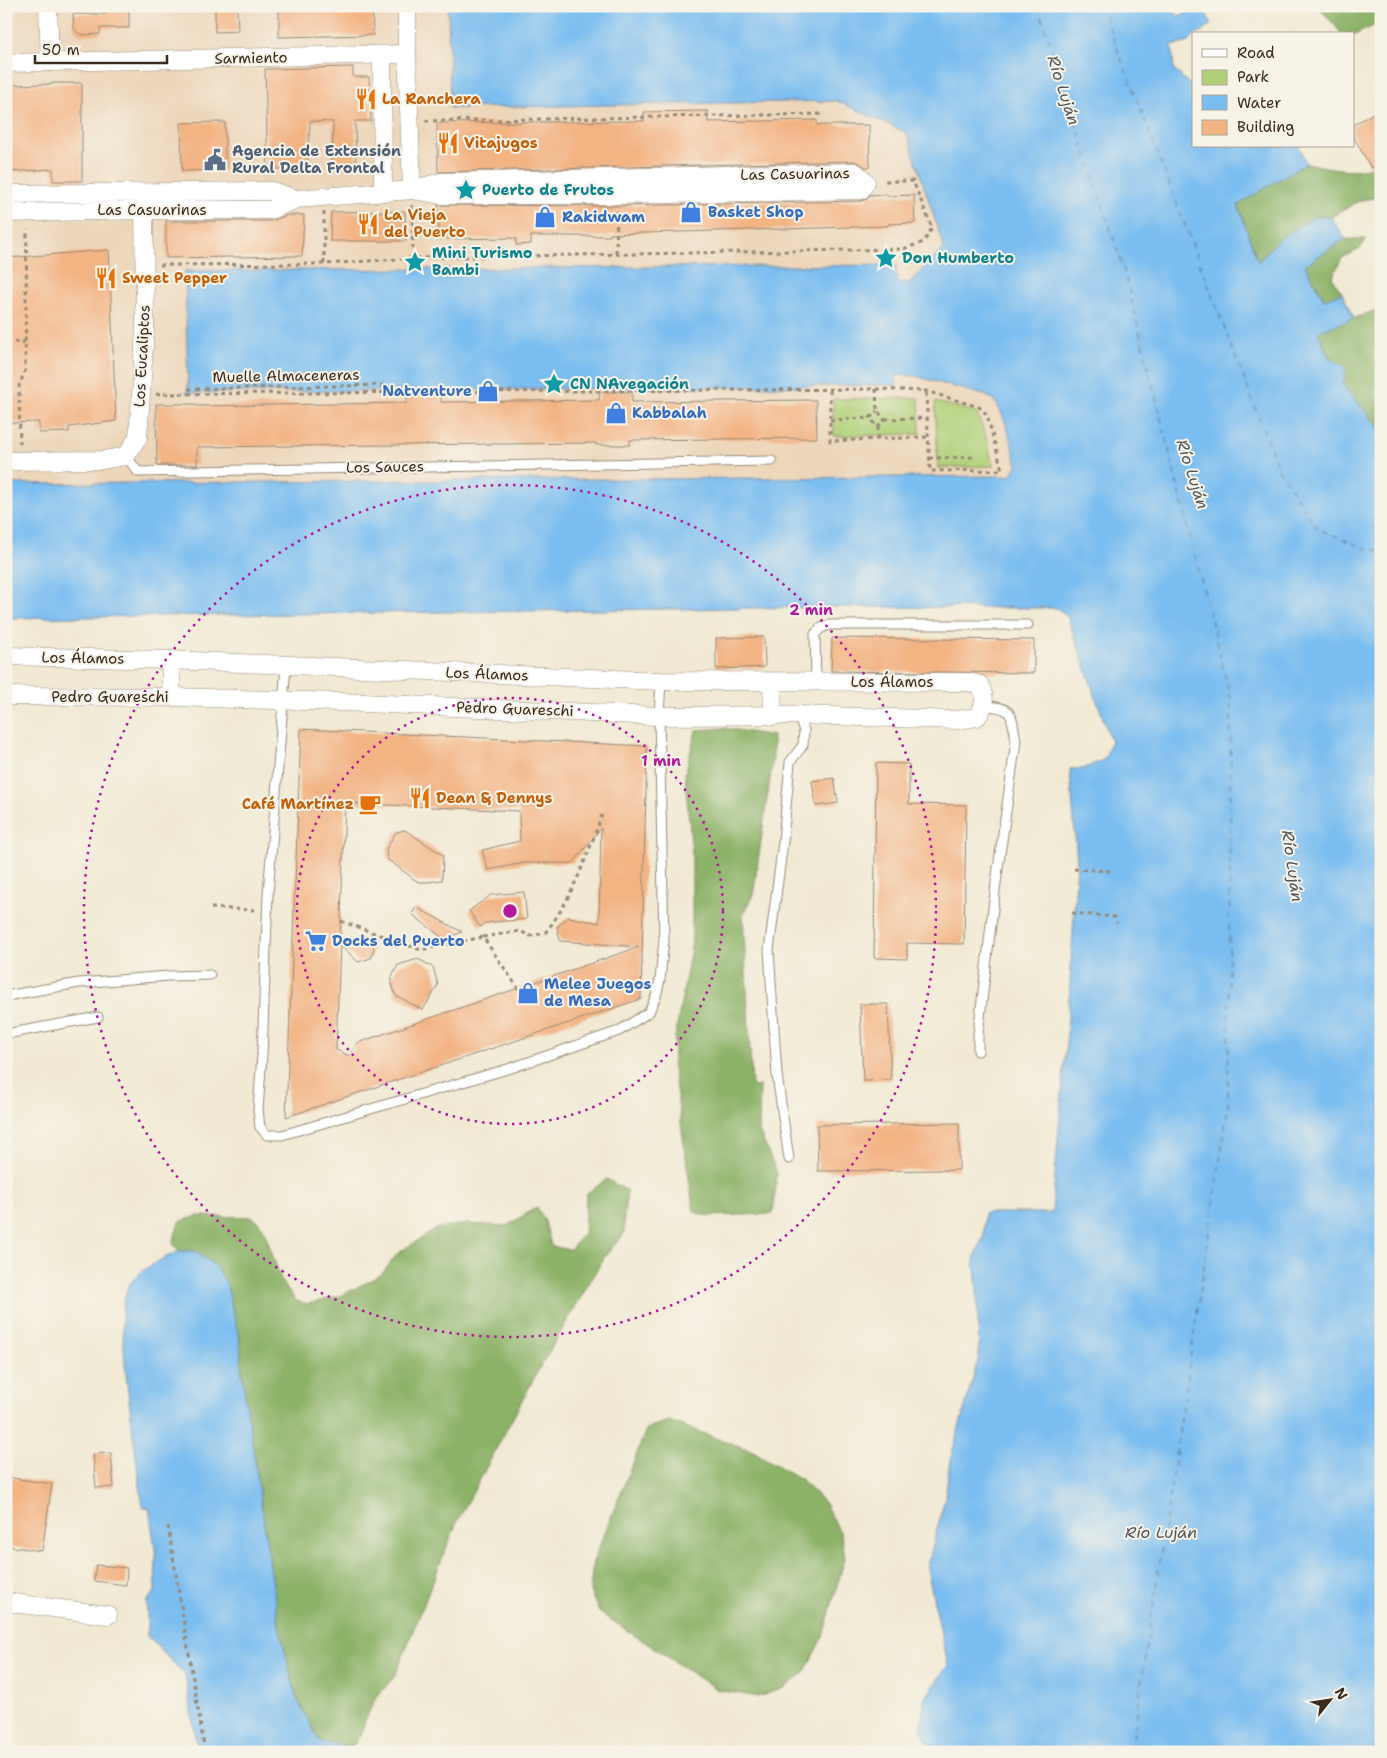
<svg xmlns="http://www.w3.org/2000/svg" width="1387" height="1758" viewBox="0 0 1387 1758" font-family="'Shantell Sans',sans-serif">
  <rect width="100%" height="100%" fill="#f7f3e8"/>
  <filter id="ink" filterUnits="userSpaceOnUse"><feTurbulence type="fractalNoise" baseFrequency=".02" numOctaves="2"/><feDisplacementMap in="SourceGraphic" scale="10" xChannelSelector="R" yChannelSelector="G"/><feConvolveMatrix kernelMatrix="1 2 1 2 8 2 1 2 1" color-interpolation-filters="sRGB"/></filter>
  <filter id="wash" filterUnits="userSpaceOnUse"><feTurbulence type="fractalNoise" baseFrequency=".0096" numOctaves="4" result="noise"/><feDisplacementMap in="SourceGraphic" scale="20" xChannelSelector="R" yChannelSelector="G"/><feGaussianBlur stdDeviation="1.12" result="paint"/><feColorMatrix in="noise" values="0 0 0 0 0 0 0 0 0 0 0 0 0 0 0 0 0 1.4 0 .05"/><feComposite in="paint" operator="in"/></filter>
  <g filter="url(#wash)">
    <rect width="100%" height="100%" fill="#f1e9d3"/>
    <path fill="#edd7bb" d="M6 6H448L450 108 837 101 907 133 945 248 909 283 897 282 895 265 186 271 187 393 897 384 896 375 915 376 984 395 994 400 1002 416 1017 466 1010 476 6 484Z"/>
    <g fill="#b0d078" stroke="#767d4b">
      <path d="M919 398 920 434 834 436 833 399Z"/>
      <path d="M935 402 965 409 977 414 987 440 993 466 938 468Z"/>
    </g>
    <g fill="#8cb268" stroke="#646e43">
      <path d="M1321 6H1381V22L1353 36V34H1342L1321 10Z"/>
      <path d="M1306 163C1329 168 1359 175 1381 163V197L1361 200 1331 217H1314L1279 239 1258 262 1238 205Z"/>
      <path d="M1345 239H1366L1360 249 1342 258 1332 278 1342 293 1325 299 1305 265Z"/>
      <path d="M1381 308V430L1343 385 1318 332Z"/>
      <path d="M725 728 773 736V758L753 895 743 914 752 1087 760 1086 759 1131 777 1173 773 1214 708 1216 694 1212 673 1068 675 1037 692 942V854L685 775 696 730Z"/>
      <path d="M607 1179 627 1191 624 1214V1234L605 1256 539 1369 456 1524 395 1676 375 1699 366 1718 360 1736 352 1747 320 1742 296 1697 279 1625 242 1374 240 1341 226 1283 215 1266 195 1251H179L173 1243 179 1222 197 1216 253 1217 263 1227 281 1280 296 1301 308 1304 340 1296 381 1275 398 1253 438 1228 467 1224 507 1226 537 1207 545 1221 551 1246 570 1250 584 1233 586 1194Z"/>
      <path d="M669 1421 753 1451 802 1480 824 1502 841 1534 845 1558 823 1636 804 1673 784 1688 758 1697 718 1690 599 1612 590 1591 593 1562 647 1428Z"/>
    </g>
    <g fill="#7abdf0" stroke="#5a7487">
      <path d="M448 6H1169L1178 16 1203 6 1211 24 1199 34H1193V38L1189 42 1172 46 1174 70 1193 87V146H1299L1306 163 1238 205 1258 262 1279 239 1314 217H1331L1345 239 1305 265 1324 299 1342 293 1354 318 1318 332 1330 359 1346 367 1343 385 1381 430V1752H931L921 1728 924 1700 948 1665 927 1569 945 1498 950 1460 979 1357 977 1288 974 1259 984 1235V1213H1052L1068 1019 1077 861 1070 769H1083L1105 759 1111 741 1068 618 1058 608 823 607 6 618V484L1010 476 1017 466C1014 452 1004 410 994 401 992 398 987 396 984 395L915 376 896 375 897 385 186 393 188 389 185 271 896 265 897 282 909 283 944 248 907 133 837 101 450 108Z"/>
      <path d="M179 1251H195L215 1266 226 1282 240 1341 242 1374 279 1625 296 1697 320 1742 352 1747 362 1752H198L185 1675 147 1636V1601L155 1592 156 1556 149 1507H143C136 1459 130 1412 125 1364 124 1340 118 1311 128 1288 135 1271 163 1259 179 1251Z"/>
    </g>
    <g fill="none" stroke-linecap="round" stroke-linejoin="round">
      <g stroke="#4e565d" stroke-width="1" stroke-dasharray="6 5" stroke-linecap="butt">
        <path d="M1038 6 1125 274 1231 700 1228 1108 1131 1752"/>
        <path d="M1101 6 1279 470 1318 529 1370 550H1381"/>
      </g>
    </g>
    <g id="blocks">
      <g fill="#f3b484" fill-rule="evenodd">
        <path d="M105 6H129V28H100V34L81 35 74 29 73 14H105Z"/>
        <path d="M215 6H237L238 31 215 32Z"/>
        <path d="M279 6H372L373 35 279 37Z"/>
        <path d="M353 67V77H369L371 121H355L356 168H332L333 122 310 121 307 169H268L265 69Z"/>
        <path d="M53 83H82V181H53V169L11 172 9 85 53 84Z"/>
        <path d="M1381 109V163L1371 168 1353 136V125Z"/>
        <path d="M708 111V122L817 120V125H869L870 167H866L855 161 438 172 437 123 644 121V112Z"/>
        <path d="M225 122V170L182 171 181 123Z"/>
        <path d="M887 194V196L914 195 915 223 888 224V226L610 234V236H531V244L516 245V238L439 239 438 205 617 206 861 201 867 199 870 195Z"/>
        <path d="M405 211 406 241H330L331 212Z"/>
        <path d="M287 215H304L302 256 166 258V221H271Z"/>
        <path d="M109 250 116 421 69 427V432L39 433V422L6 423V258Z"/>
        <path d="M600 392H632V402L816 400 817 438 630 440V445H596V443L197 447V465H157L156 404H196V406L407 403V395H441V402L599 400Z"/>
        <path d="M764 637 765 667 716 669V638Z"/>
        <path d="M832 638 1034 640V673L831 671Z"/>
        <path d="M301 729 647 746 641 999 286 1117ZM345 803 519 811 520 841 482 850 488 870 524 863H573L601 828 599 923 568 917 557 927 560 941 639 947 357 1043 350 1056 336 1050 340 944 358 962 371 958 374 948 366 937 340 944Z"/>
        <path d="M876 763 909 764V804L966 805 964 944 907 943V959L874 958Z"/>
        <path d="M834 778 838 803 816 806 812 781Z"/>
        <path d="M405 830 443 855 442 880 428 882H418L387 859 386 849 396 832Z"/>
        <path d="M524 892 527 919 485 923 480 927 469 911 491 895Z"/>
        <path d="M416 907 462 932 444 939 412 914Z"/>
        <path d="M418 959 433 967 438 985 423 1010 395 995 391 979 398 965Z"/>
        <path d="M860 1004H888L891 1080 863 1081Z"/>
        <path d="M959 1123V1170L818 1171 817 1125Z"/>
        <path d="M111 1453 114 1487 96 1488 93 1454Z"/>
        <path d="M6 1477 52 1484 42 1551 6 1546Z"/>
        <path d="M96 1565 127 1568 126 1585 94 1581Z"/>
      </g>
    </g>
  </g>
  <g filter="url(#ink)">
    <use href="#blocks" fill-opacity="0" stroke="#968a78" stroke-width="1"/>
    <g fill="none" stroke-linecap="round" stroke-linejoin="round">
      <g stroke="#968a78" stroke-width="11">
        <g id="lane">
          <path d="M126 456 138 472 772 461"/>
          <path d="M286 666 268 894 262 1055 258 1110 260 1127 267 1135H282L511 1068 619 1031 649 1012 656 996 660 980 664 940 659 716 661 681"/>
          <path d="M816 682 815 634 821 628 830 625H1028"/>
          <path d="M6 996 79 983 169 976 210 975"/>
          <path d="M6 1034 98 1017"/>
          <path d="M978 1051V1034L996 883 1016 741C1011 713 1014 707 984 706"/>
          <path d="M789 1159 777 1075 769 950 783 842 790 762 803 745 804 730 797 715"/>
        </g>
      </g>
      <g stroke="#968a78" stroke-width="19">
        <g id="street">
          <path d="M48 6 50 62"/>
          <path d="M407 6V54L412 190"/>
          <path d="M382 55 383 192"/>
          <path d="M6 63 407 54"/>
          <path d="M6 194 272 191 296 199"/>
          <path d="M6 213 145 210H271L296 199 412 190 441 182 855 172 866 182 861 190 617 195H441L412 190"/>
          <path d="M6 461 103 460 126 456 138 437 141 394 145 328 144 193"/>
          <path d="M6 656 170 660 661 681 968 682 980 685C986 697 985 707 977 717L957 720 797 715 659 716 341 702 172 697 6 696"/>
          <path d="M170 660 172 697"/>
          <path d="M772 682 773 716"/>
          <path d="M6 1602 108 1615"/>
        </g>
      </g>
      <g stroke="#968a78" stroke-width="3" stroke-dasharray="4 4" stroke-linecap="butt">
        <path d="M425 121 825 114"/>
        <path d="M412 205 413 258"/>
        <path d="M616 253 617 211"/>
        <path d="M324 264V212"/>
        <path d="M160 265 324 264 413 258 903 249 924 242 932 228 913 181H882"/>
        <path d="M6 342H25"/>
        <path d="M188 389 384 385"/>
        <path d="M876 389 877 411 885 419 878 427 870 418 877 411"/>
        <path d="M830 390V441L928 437"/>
        <path d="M156 394 876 389 926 391 979 407 987 415 1002 470 930 471 926 391"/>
        <path d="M885 419 927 418"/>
        <path d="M830 420 870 418"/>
        <path d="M878 439V427"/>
        <path d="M20 444 19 386 25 371 27 229"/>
        <path d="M929 458 977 457"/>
        <path d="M1074 869 1113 871"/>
        <path d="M211 908 254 910"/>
        <path d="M1072 913 1114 917 1117 923"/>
        <path d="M341 921 421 950 483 937 518 988"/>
        <path d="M483 937 520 931 530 936 545 933C572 899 587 856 602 815"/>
        <path d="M168 1526 205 1752"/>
      </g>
      <use href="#lane" stroke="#fff" stroke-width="9"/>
      <use href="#street" stroke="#fff" stroke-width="18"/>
    </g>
  </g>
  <g fill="none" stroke="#b5179e" stroke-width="2.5" stroke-dasharray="2.5 5">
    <circle cx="510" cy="911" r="213"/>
    <circle cx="510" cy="911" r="426"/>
  </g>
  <defs>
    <g id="restaurant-bare" transform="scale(1.725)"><path d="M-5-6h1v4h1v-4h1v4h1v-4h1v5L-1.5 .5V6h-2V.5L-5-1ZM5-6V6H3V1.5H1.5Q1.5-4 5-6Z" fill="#e8710a" stroke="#f7f3e8" stroke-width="2.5" paint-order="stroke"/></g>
    <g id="civic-bare" transform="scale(1.725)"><path d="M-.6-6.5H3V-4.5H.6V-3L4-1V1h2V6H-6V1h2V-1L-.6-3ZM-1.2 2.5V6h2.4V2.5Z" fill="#5c6f8a" stroke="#f7f3e8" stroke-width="2.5" paint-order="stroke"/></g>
    <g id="sight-bare" transform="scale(1.725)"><path d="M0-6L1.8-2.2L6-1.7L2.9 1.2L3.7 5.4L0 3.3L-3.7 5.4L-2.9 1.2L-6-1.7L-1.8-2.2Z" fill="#0f9aa8" stroke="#f7f3e8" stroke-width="2.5" paint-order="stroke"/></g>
    <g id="shop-bare" transform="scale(1.725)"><path d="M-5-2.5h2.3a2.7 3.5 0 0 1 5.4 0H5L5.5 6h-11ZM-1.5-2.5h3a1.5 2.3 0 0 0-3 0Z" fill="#3f7fe0" stroke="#f7f3e8" stroke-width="2.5" paint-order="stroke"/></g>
    <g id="cafe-bare" transform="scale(1.725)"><path d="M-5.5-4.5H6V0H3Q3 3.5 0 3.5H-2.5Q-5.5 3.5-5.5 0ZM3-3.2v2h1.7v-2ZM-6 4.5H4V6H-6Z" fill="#e8710a" stroke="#f7f3e8" stroke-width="2.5" paint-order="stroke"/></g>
    <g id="supermarket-bare" transform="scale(1.725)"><path d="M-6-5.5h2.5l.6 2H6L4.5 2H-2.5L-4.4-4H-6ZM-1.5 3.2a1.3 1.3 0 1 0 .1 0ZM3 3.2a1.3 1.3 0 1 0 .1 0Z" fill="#3f7fe0" stroke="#f7f3e8" stroke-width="2.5" paint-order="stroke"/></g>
  </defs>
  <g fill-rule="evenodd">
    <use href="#restaurant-bare" x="366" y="99"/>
    <use href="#restaurant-bare" x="448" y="143"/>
    <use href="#civic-bare" x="215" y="160"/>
    <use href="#sight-bare" x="466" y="190"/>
    <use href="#shop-bare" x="691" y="212"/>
    <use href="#shop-bare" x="545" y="217"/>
    <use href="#restaurant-bare" x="368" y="224"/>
    <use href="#sight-bare" x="886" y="258"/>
    <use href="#sight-bare" x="415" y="262"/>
    <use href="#restaurant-bare" x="106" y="278"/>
    <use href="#sight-bare" x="554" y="384"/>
    <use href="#shop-bare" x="488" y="391"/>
    <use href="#shop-bare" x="616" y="413"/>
    <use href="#restaurant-bare" x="420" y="798"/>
    <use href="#cafe-bare" x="370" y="804"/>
    <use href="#supermarket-bare" x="316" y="941"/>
    <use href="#shop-bare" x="528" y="993"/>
  </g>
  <g text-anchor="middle" stroke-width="4" stroke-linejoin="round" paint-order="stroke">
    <g font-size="15" fill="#3b2a1e" stroke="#f7f3e8">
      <text transform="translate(251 58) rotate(-1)" y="5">Sarmiento</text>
      <text transform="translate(795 174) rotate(-1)" y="5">Las Casuarinas</text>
      <text x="152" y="215">Las Casuarinas</text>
      <text transform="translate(142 356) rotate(-87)" y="5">Los Eucaliptos</text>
      <text transform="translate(286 376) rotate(-1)" y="5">Muelle Almaceneras</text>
      <text transform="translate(385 467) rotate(-1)" y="5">Los Sauces</text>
      <text transform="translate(83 658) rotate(1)" y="5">Los Álamos</text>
      <text transform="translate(487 674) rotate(2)" y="5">Los Álamos</text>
      <text x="892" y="687">Los Álamos</text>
      <text x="110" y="702">Pedro Guareschi</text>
      <text transform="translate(515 709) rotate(2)" y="5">Pedro Guareschi</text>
    </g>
    <g font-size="15" font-weight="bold" fill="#c56008" stroke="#f7f3e8" text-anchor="start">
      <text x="382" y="104">La Ranchera</text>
      <text x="464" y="148">Vitajugos</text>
      <text x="384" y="220">La Vieja<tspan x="384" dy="17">del Puerto</tspan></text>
      <text x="122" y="283">Sweet Pepper</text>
      <text x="436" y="803">Dean &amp; Dennys</text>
      <text x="354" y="809" text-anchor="end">Café Martínez</text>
    </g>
    <g font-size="15" font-weight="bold" fill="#4e5e75" stroke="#f7f3e8" text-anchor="start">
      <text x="232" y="156">Agencia de Extensión<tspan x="232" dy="17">Rural Delta Frontal</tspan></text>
    </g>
    <g font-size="15" font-weight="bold" fill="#0d838f" stroke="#f7f3e8" text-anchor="start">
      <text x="482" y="195">Puerto de Frutos</text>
      <text x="432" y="258">Mini Turismo<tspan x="432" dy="17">Bambi</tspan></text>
      <text x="902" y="263">Don Humberto</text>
      <text x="570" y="389">CN NAvegación</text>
    </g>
    <g font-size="15" font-weight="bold" fill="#366cbe" stroke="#f7f3e8" text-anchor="start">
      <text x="708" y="217">Basket Shop</text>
      <text x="562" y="222">Rakidwam</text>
      <text x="472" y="396" text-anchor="end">Natventure</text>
      <text x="632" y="418">Kabbalah</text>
      <text x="332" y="946">Docks del Puerto</text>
      <text x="544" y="989">Melee Juegos<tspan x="544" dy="17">de Mesa</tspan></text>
    </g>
    <g font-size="16" font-style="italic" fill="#4e565d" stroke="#f7f3e8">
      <text transform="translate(1064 90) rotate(72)" y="6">Río Luján</text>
      <text transform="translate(1193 474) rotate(72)" y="6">Río Luján</text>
      <text transform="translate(1293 866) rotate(82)" y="6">Río Luján</text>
      <text x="1161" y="1538">Río Luján</text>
    </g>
  </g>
  <circle cx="510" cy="911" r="8" fill="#b5179e" stroke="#f7f3e8" stroke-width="2.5"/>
  <g font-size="15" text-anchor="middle" font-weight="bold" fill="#b5179e" stroke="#f7f3e8" stroke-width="4" stroke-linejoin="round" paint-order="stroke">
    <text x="811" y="615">2 min</text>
    <text x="661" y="766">1 min</text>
  </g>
  <rect width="1387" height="1758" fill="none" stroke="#f7f3e8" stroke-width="25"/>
  <rect x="1192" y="32" width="162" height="115" fill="#f7f3e8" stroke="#aca397"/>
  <rect x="1202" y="49" width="25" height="8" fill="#ffffff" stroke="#aca397"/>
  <text x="1237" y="58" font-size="15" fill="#3b2a1e">Road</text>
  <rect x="1202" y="70" width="25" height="15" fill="#b0d078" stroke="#aca397"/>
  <text x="1237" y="82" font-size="15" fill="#3b2a1e">Park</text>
  <rect x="1202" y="95" width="25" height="15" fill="#7abdf0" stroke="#aca397"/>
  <text x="1237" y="108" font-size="15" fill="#3b2a1e">Water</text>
  <rect x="1202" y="120" width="25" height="15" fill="#f3b484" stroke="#aca397"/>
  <text x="1237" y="132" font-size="15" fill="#3b2a1e">Building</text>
  <g transform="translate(1330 1700) rotate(60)" stroke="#f7f3e8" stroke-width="4" paint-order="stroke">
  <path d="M0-4L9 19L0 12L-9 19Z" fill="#3b2a1e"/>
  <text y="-8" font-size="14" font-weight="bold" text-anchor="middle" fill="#3b2a1e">N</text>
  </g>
  <path d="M35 55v8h132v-8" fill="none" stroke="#3b2a1e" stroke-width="2.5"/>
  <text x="42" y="55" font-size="15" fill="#3b2a1e" stroke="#f7f3e8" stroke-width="4" paint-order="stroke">50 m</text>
</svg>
